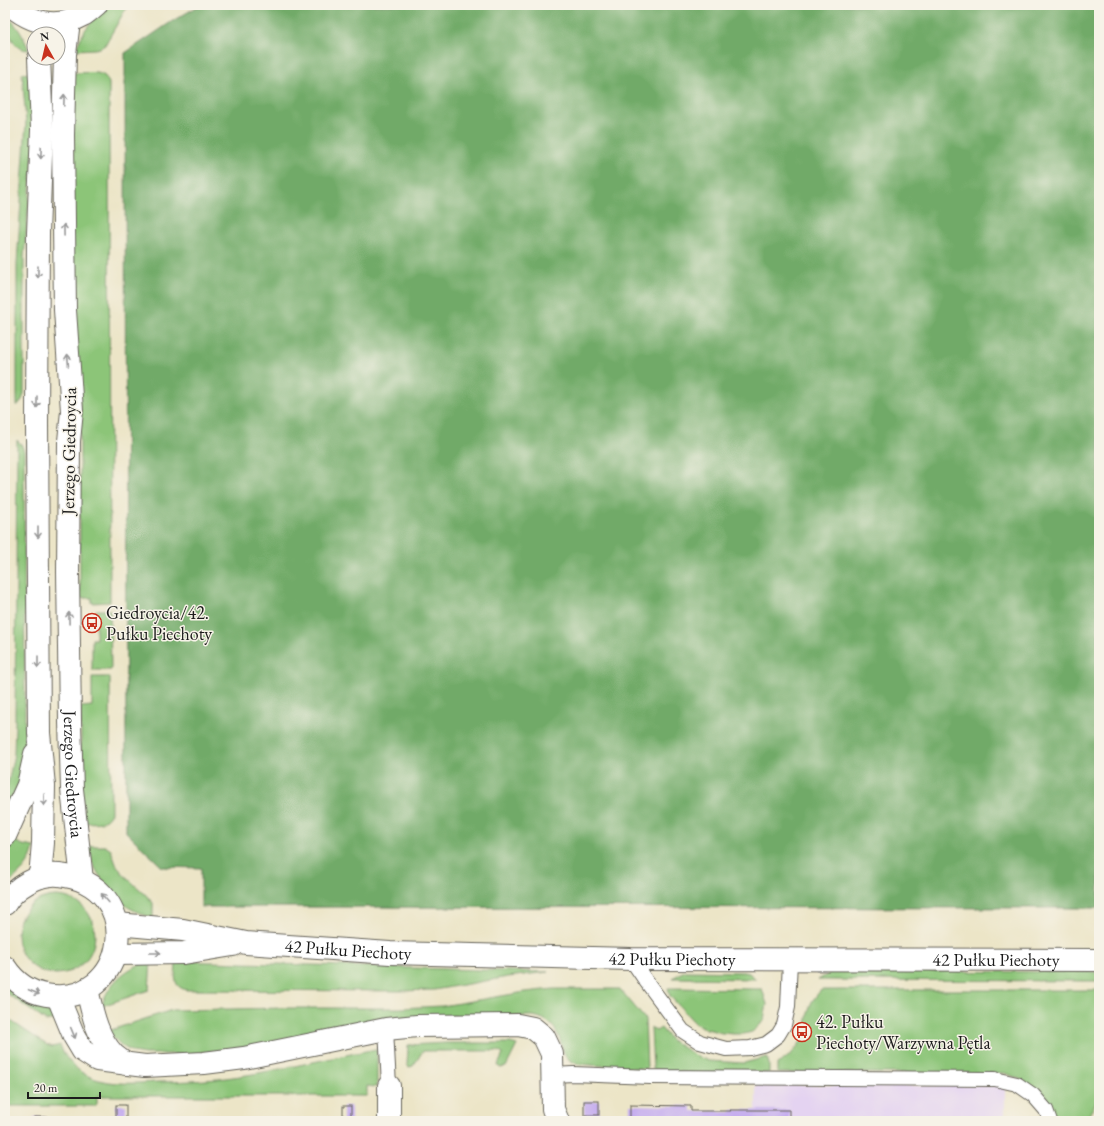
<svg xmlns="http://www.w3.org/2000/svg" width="1104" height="1126" viewBox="0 0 1104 1126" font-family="'EB Garamond',serif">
  <rect width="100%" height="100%" fill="#f7f3e8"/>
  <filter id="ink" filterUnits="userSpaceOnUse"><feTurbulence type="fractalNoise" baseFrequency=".025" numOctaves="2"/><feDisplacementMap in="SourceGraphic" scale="8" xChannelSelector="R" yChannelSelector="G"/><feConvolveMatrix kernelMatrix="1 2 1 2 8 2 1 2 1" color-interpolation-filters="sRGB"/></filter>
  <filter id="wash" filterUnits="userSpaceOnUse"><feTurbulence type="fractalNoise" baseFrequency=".012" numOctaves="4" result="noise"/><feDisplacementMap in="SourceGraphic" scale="16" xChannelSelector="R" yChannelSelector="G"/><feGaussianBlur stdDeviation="0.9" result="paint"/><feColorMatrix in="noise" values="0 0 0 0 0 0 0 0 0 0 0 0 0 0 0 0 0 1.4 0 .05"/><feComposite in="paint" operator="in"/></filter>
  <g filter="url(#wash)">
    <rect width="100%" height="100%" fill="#ece5c7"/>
    <path fill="#e4d3f1" d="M756 1085 1005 1086V1121H756Z"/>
    <g fill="#8cc578" stroke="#54704a">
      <path d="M107 5H128L105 45 100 48 95 49 76 50C82 30 93 19 107 5Z"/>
      <path d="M5 14C17 25 23 35 29 50 12 49 15 40 5 28Z"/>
      <path d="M22 73 32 74 34 147 24 257V394L22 400 17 406V264L26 122Z"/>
      <path d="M73 73C81 73 97 71 103 75 107 77 107 80 109 83L110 602 92 603V598H80V408L71 311Z"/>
      <path d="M17 440 21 444 24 451 25 740 23 764 19 785 5 810V791L8 784 14 754 15 724Z"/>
      <path d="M96 610H110L111 670H92V639H96Z"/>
      <path d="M92 677H110L111 813C106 825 96 822 85 823L81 786V707L92 706Z"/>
      <path d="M12 840 23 845 34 847C28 870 20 871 5 887V850Z"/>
      <path d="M87 846H105L111 850 116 864 123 874 146 895 153 903V918C144 915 136 912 128 907 111 896 90 866 87 846Z"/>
      <circle cx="56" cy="935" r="39"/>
      <path d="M151 961 149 990 102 1006C107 983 128 966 151 961Z"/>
      <path d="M176 961 548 972 508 977 434 990 400 991 187 990C171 987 176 974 176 961Z"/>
      <path d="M685 971 744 972 749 973 756 979 673 978 679 974Z"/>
      <path d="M833 971 1099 972V981L818 980Z"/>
      <path d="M5 983 51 1010 58 1019 46 1021 5 992Z"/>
      <path d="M668 988 762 989 767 1004 764 1020 759 1026 752 1032 744 1034H733L722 1033 703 1028 694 1022 670 996Z"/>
      <path d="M554 989H620L645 1019 647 1069 578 1064C573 1062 568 1060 565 1055 563 1051 562 1047 561 1043 556 1027 549 1019 533 1016H446L246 1047 186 1054H145L133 1052 122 1046 113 1037 108 1031 172 1010 286 1008H400L442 1006 525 992Z"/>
      <path d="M821 990H1099V1095L1093 1108 1085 1121H1056C1045 1092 1033 1083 1004 1073H777V1064C790 1057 801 1046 805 1031 807 1023 807 1014 810 1006 812 1000 817 995 821 990Z"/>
      <path d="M5 1017 47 1045 53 1047 60 1045C66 1062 82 1076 99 1080 117 1085 138 1083 157 1082 177 1082 197 1081 218 1079 271 1073 323 1059 376 1049L377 1051V1087L367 1086V1095L366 1096H97V1104L95 1106H5Z"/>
      <path d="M651 1027 656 1031 661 1028 671 1040 698 1057 709 1061 744 1063 767 1057 769 1064V1073H692L653 1069Z"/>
      <path d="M446 1043H510L517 1045 506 1067 500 1068 498 1065 503 1054 498 1051H423L413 1066 409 1067 407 1065 408 1045Z"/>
    </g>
    <path fill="#71aa68" stroke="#466342" d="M200 5H1099V908L201 907V868L162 867 126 832 125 53 174 20Z"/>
    <g id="blocks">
      <g fill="#c0a6ef">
        <rect x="584" y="1101" width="15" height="14"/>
        <rect x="116" y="1105" width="10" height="16"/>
        <path d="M630 1105 691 1106V1111H731L730 1110H789V1121H630Z"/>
        <rect x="343" y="1106" width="8" height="15"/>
        <rect x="34" y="1117" width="12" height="4"/>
      </g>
    </g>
  </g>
  <g filter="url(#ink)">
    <use href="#blocks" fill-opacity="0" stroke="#656258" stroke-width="1"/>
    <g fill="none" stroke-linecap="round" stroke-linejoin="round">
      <g stroke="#656258" stroke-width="16">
        <g id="service">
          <path d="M631 959 646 981 683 1031 700 1042 726 1049 750 1048 766 1044 778 1035 784 1025 788 1007 790 960"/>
          <path d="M386 1029 389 1086"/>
          <path d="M553 1075 573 1074 650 1077 995 1079 1017 1084 1033 1095 1046 1110 1050 1121"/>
        </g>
      </g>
      <g stroke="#656258" stroke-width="24">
        <g id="minor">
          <path d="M10 5C32 23 56 30 83 15 88 12 92 8 96 5"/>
          <path id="s1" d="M69 21 65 54 63 135 65 310 72 411 69 441 68 572 70 722 72 789 82 880"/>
          <path d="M39 58 42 129 38 233 37 424 39 733 44 786 43 843 40 877"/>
          <path d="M5 836 28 785 35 754"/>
          <path d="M87 989C92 1011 97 1038 114 1055 118 1058 122 1061 126 1064"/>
          <path d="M58 997 74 1036 83 1051 97 1060 145 1066 204 1063 244 1058 386 1029 417 1026 518 1025 533 1028 544 1037 552 1054 553 1109 558 1121"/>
          <path d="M389 1121V1086"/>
        </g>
      </g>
      <g stroke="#656258" stroke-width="24">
        <g id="tertiary">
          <path d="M5 904C15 887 39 873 59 875 148 884 129 1009 46 995 28 992 15 982 5 967"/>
          <path id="s2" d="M117 924 183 930 246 943 390 953 631 959 1099 960"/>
          <path d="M116 954 184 953 233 945"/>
        </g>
      </g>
      <use href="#service" stroke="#fff" stroke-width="14"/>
      <use href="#minor" stroke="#fff" stroke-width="22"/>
      <use href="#tertiary" stroke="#fff" stroke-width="22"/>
    </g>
    <defs><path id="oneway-shaft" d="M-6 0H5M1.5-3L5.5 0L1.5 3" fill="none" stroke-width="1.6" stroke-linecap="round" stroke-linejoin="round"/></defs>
    <g stroke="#999">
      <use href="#oneway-shaft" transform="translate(64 100) rotate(-88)"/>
      <use href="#oneway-shaft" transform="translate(41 153) rotate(92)"/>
      <use href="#oneway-shaft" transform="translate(64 230) rotate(-91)"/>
      <use href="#oneway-shaft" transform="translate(38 272) rotate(90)"/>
      <use href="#oneway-shaft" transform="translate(68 360) rotate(-94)"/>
      <use href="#oneway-shaft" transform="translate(37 402) rotate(90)"/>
      <use href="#oneway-shaft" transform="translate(38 532) rotate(90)"/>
      <use href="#oneway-shaft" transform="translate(69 618) rotate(-91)"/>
      <use href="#oneway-shaft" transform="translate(38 662) rotate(90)"/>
      <use href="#oneway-shaft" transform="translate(44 800) rotate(91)"/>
      <use href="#oneway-shaft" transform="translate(105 898) rotate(-130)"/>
      <use href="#oneway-shaft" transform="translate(155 953)"/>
      <use href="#oneway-shaft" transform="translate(34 992) rotate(23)"/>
      <use href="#oneway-shaft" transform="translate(73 1033) rotate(67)"/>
    </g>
  </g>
  <defs>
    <g id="bus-ring" transform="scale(1)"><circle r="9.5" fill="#f7f3e8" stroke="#c8321e" stroke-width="1.5"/><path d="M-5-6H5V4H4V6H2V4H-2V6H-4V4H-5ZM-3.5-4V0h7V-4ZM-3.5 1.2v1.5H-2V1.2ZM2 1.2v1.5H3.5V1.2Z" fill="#c8321e"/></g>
  </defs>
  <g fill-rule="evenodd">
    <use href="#bus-ring" x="92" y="623"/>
    <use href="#bus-ring" x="802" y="1032"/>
  </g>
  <g text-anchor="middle" stroke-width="3" stroke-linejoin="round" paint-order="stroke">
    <g font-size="18" fill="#1c1c1c" stroke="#f7f3e8">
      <text transform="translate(69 451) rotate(-89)" y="6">Jerzego Giedroycia</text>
      <text dy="6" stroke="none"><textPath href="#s1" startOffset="754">Jerzego Giedroycia</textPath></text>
      <text dy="6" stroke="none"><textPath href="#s2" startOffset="233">42 Pułku Piechoty</textPath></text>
      <text dy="6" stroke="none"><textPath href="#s2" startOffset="557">42 Pułku Piechoty</textPath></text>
      <text dy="6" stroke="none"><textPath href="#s2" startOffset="881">42 Pułku Piechoty</textPath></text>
    </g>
    <g font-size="18" fill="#1c1c1c" stroke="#f7f3e8" text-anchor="start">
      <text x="106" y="619">Giedroycia/42.<tspan x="106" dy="21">Pułku Piechoty</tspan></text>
      <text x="816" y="1028">42. Pułku<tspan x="816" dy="21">Piechoty/Warzywna Pętla</tspan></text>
    </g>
  </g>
  <rect width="1104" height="1126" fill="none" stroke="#f7f3e8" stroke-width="20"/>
  <g transform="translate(46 46) rotate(352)"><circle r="19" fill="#f7f3e8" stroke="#9f9d96"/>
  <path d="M0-3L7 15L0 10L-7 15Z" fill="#c8321e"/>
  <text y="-6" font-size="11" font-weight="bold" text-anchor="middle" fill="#1c1c1c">N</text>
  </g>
  <path d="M28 1092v6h72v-6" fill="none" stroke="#1c1c1c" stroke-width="2"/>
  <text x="34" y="1092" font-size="12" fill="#1c1c1c" stroke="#f7f3e8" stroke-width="3" paint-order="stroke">20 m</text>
</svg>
